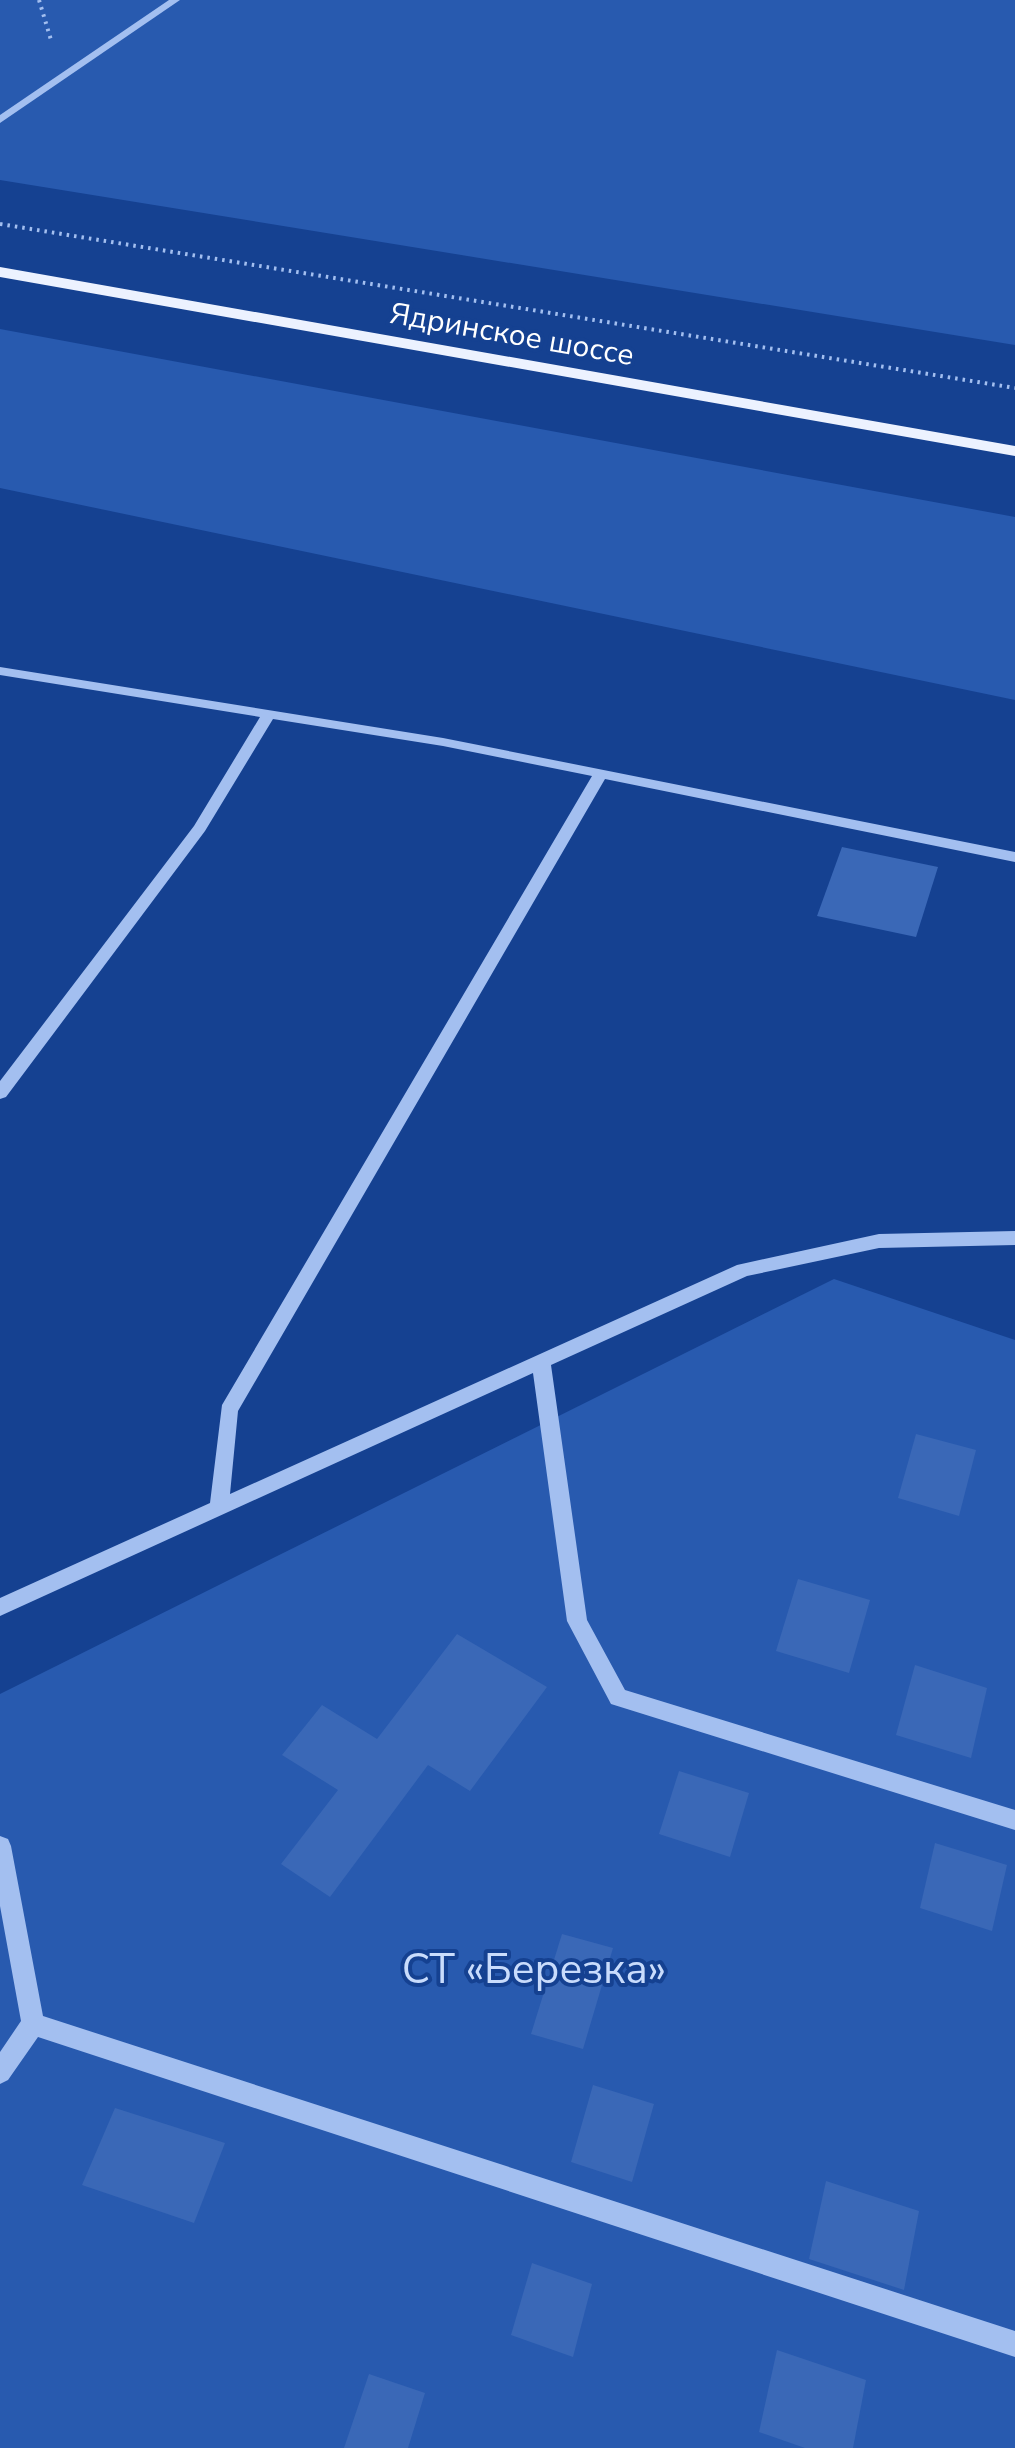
<svg xmlns="http://www.w3.org/2000/svg" width="1015" height="2448" viewBox="0 0 1015 2448" font-family="'Nunito Sans',sans-serif">
  <rect width="100%" height="100%" fill="#154191"/>
  <g fill="#285aaf">
    <path d="M0 0H1015V345L0 180Z"/>
    <path d="M0 329 1015 517V700L0 488Z"/>
    <path d="M834 1279 1015 1340V2448H0V1694Z"/>
  </g>
  <g fill="#3a68b7">
    <path d="M842 847 938 867 916 937 817 916Z"/>
    <path d="M916 1434 976 1450 959 1516 898 1498Z"/>
    <path d="M798 1579 870 1600 849 1673 776 1651Z"/>
    <path d="M457 1634 547 1687 470 1791 428 1765 330 1897 281 1864 338 1790 282 1755 322 1705 377 1739Z"/>
    <path d="M915 1665 987 1688 971 1758 896 1735Z"/>
    <path d="M679 1771 749 1793 730 1857 659 1834Z"/>
    <path d="M935 1843 1007 1865 992 1931 920 1908Z"/>
    <path d="M562 1934 613 1948 583 2049 531 2034Z"/>
    <path d="M593 2085 654 2104 632 2182 571 2162Z"/>
    <path d="M115 2108 225 2143 194 2223 82 2185Z"/>
    <path d="M826 2181 919 2211 904 2290 809 2259Z"/>
    <path d="M532 2263 592 2284 573 2357 511 2335Z"/>
    <path d="M777 2350 866 2380 853 2448H805L759 2432Z"/>
    <path d="M369 2374 425 2393 408 2448H344Z"/>
  </g>
  <g fill="none" stroke-linecap="round" stroke-linejoin="round">
    <g stroke="#a3bff0" stroke-width="4" stroke-dasharray="2.5 5" stroke-linecap="butt">
      <path d="M39 0 51 40"/>
      <path d="M0 224 1015 388"/>
    </g>
    <g fill="#a3bff0" fill-rule="evenodd">
      <path d="M169 0H180L0 123V115Z"/>
      <path d="M0 667 443 738 1015 852V862L605 779 238 1411 230 1494 737 1265 879 1234 1015 1231V1245L879 1248 747 1276 551 1365 587 1620 625 1690 1015 1810V1830L611 1704 567 1621 533 1373 0 1616V1598L210 1503 222 1405 592 776 443 746 273 719 205 831 6 1097 0 1099V1081L194 826 260 717 0 675Z"/>
      <path d="M0 1836 8 1839 11 1846 43 2016 1015 2331V2357L38 2037 8 2080 0 2084V2052L21 2021 0 1906Z"/>
    </g>
    <path fill="#ecf2ff" fill-rule="evenodd" d="M0 267 1015 446V456L0 277Z"/>
  </g>
  <g text-anchor="middle" stroke-width="8" stroke-linejoin="round" paint-order="stroke">
    <g font-size="30" fill="#fff" stroke="#154191">
      <text transform="translate(512 334) rotate(10)" y="10">Ядринское шоссе</text>
    </g>
    <g font-size="42" fill="#c9dcfc" stroke="#154191">
      <text x="534" y="1983">СТ «Березка»</text>
    </g>
  </g>
</svg>
